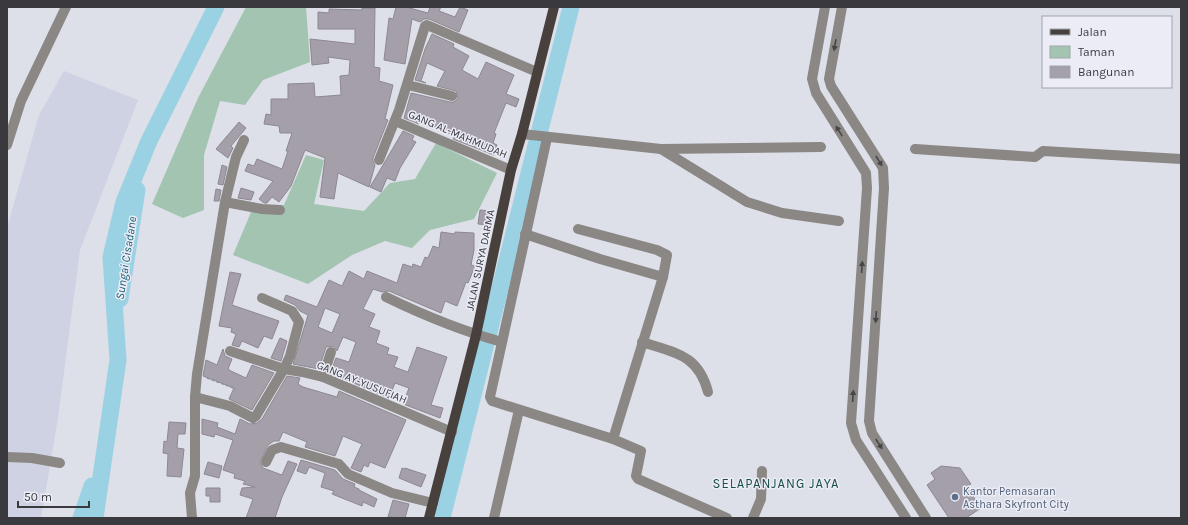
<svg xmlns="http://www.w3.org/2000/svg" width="1188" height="525" viewBox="0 0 1188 525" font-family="Karla,sans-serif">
  <rect width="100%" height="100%" fill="#dddfe9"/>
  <path fill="#cfd2e3" d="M64 71 138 100 80 250 58 418 41 518H7V228L39 115Z"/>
  <g fill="#a3c4b0">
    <path d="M246 7H306L310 62 263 80 245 105 220 101 204 155V210L183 218 152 204 198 98Z"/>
    <path d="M436 143 497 173 474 219 430 230 412 248 385 241 352 255 308 284 233 255 254 205H284L306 155 324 160 314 204 364 211 390 183 415 179Z"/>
  </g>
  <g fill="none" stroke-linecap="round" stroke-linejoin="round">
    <g stroke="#9ad2e3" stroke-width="17">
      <path d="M120 299 137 190"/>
      <path d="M81 518 92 486"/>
      <path d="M95 518 118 360 111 257 124 202 149 141 216 7"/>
      <path d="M442 518 571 7"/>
    </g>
  </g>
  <g fill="#a49fa8" stroke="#8d8891" fill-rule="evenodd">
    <path d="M396 7H406L428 13 430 7H441L439 11 455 17 460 7 468 10 459 32 429 19H424L420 22 412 19 405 64 384 60 389 18 393 19Z"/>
    <path d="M362 8H375L374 67 380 68 379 81 393 85 385 119 388 120 373 158V161L375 165 369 187 338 173 334 199 320 197 325 158 305 150 291 186 279 202 272 197 267 203H264L259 199 273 181 245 171 248 164 254 166 257 159 282 169 288 151H286L292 133H280L279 126 264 124 266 114 271 115V99H288V84L314 83 315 97 341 95 340 76 349 75 350 60 328 57 329 63 312 65 310 39 355 44V29H318V12L329 13V9L362 10Z"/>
    <path d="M432 34 454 44 453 47 469 56 462 70 478 79 486 62 514 75 506 94 519 99 516 107 506 103 494 133 496 134 493 143 497 145 494 155 453 139 455 136 433 126 432 128 420 122 419 124 404 118 411 93 450 102H454L458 98 456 91 437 86 445 71 427 63 421 81 426 83 415 80 425 49Z"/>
    <path d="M239 122 246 128 231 146 233 148 228 158 216 149Z"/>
    <path d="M403 131 414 136 412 140 416 142 400 168 395 181 387 178 381 192 370 187Z"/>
    <path d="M222 165 227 167 223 185 218 184Z"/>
    <path d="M241 188 254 192 251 200 238 198Z"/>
    <path d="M216 189 221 190 219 201H214Z"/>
    <path d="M480 210 490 211V225L478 224Z"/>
    <path d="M441 232 455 234V232L474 233V250L471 265 475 266 468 283 466 282 457 306 445 301 441 313 389 291 382 292 373 289 363 309 375 314 369 327 380 331 376 343 389 348 387 354 398 357 394 367 408 372 417 347 447 357 431 405 443 408 440 418 403 404 409 388 395 383 389 398 342 378 343 376 331 372 336 358 349 362 356 342 343 337 337 351 333 346 326 347 319 369 293 364 308 315 300 311 295 305 284 300 286 295 317 307 329 280 342 286 349 271 364 279 367 271 397 283 403 264 412 267 413 264 421 267 425 257 428 258 433 246 439 248ZM325 308 340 314 332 333 318 327Z"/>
    <path d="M230 272 241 274 232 305 279 321 272 339 264 336 258 348 242 341 239 347 232 345 236 334 231 332 232 328 219 326Z"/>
    <path d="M280 338 287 341 281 361 271 358Z"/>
    <path d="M223 349 225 356 232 359 228 369 231 371 246 378 252 365 274 373 252 410 229 399 234 388 203 376 206 360 217 365Z"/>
    <path d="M287 376 300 378 298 384 303 387 337 397 339 391 406 420 385 468 370 462 368 467 364 465 361 472 351 468 362 444 343 436 335 456 305 447 307 442 283 432 279 441H274L268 445 260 462 263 468 282 475 288 461 297 464 282 497 275 518H246L253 499 240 495 242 488 255 487 243 484 245 481 234 478 235 474 223 470 233 440 215 434 214 437 202 434V419L218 423 217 427 235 434 240 419 250 424 257 423 262 419Z"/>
    <path d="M169 422 186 423 185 434H178L177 448 184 449 181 477 167 476 168 454 163 453 164 441 167 442Z"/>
    <path d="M301 460 335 470 343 479 355 484 354 487 359 489V490L377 499 374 507 363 502 362 506 332 494 334 491 321 487 325 473 309 467 306 474 297 471Z"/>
    <path d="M208 462 222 466 219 478 204 474Z"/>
    <path d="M941 466 960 468 971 484 967 487 981 508 966 518H949L927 485 935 479 931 473Z"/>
    <path d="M402 468 404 469 405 468 426 475 421 487 399 478Z"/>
    <path d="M206 488H220V502H210V496H206Z"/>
    <path d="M393 500 409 504 405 518 388 517Z"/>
  </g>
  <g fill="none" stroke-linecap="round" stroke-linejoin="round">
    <path stroke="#919299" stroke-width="1.5" stroke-dasharray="3 2" stroke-linecap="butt" d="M207 378 236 389"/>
    <g stroke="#8b8785" stroke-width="10">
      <path d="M825 7 812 79 816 93 866 173 867 188 851 423 856 440 906 518"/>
      <path d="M842 7 829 79 831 86 883 168 884 188 869 421 872 433 926 518"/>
      <path d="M408 85 452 96"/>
      <path d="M395 121 511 170"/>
      <path d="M522 134 661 149 821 147"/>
      <path d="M547 138 490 397 492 401 613 439 641 451 636 476 638 479 727 518"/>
      <path d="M7 145 21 101 66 7"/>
      <path d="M661 149 747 202 782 213 839 221"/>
      <path d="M915 149 1035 157 1043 151 1181 159"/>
      <path d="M379 160 399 110 425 26 427 25 537 72"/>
      <path d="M225 202 262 209 280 210"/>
      <path d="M578 229 657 250 667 255 663 277 613 439"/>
      <path d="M525 234 600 259 663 277"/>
      <path d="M386 297C423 315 462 331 502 342"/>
      <path d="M262 298 292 311 299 322 290 356 284 369 302 372 323 377 452 432"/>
      <path d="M642 342C675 353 698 354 708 392"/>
      <path d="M323 377 331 352"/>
      <path d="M195 397 230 406 253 418 256 416 284 369 230 351"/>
      <path d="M7 457 32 458 60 463"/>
      <path d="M266 462 272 450 281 447 339 464 348 474 392 493 433 503"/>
      <path d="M192 518 190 493 195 476V397L197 374 225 202 236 157 244 140"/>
      <path d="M494 518 519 410"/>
      <path d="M753 518 761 499 762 471"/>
    </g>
    <path stroke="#47403c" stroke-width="10" d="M429 518 476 335 511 170 522 134 554 7"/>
  </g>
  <defs><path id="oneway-solid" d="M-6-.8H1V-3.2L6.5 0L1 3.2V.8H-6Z"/></defs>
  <g fill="#464649">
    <use href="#oneway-solid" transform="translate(835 45) rotate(100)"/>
    <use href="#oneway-solid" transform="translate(839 131) rotate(-122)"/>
    <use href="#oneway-solid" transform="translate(879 161) rotate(58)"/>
    <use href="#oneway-solid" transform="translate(862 267) rotate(-86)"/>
    <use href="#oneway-solid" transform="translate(876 317) rotate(94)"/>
    <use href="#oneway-solid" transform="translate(853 396) rotate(-86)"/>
    <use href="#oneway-solid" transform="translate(879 444) rotate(57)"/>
  </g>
  <circle fill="#5c6f8a" stroke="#ebecf6" stroke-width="1.5" cx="955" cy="497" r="4"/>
  <g text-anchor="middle" stroke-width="3" stroke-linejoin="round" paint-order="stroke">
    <g font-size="11" fill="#3a3a3e" stroke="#ebecf6">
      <text transform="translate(458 134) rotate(23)" y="4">GANG AL-MAHMUDAH</text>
      <text transform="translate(480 260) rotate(-78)" y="4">JALAN SURYA DARMA</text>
      <text transform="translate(362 382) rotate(22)" y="4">GANG AY-YUSUFIAH</text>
    </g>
    <g font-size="11" fill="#4e5e75" stroke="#ebecf6" text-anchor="start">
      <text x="963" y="495">Kantor Pemasaran<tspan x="963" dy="13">Asthara Skyfront City</tspan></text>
    </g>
    <g font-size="12" font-style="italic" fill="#196173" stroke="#ebecf6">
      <text transform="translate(126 258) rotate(-81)" y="4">Sungai Cisadane</text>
    </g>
    <g font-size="13" letter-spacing="1" fill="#184e43" stroke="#ebecf6">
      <text x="776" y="488">SELAPANJANG JAYA</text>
    </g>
  </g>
  <rect width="1188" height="525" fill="none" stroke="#3a3a3e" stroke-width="16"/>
  <rect x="1042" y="16" width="130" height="72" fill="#ebecf6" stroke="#a4a5ac"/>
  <rect x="1050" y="29" width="20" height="6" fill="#47403c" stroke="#a4a5ac"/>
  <text x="1078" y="36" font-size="12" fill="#3a3a3e">Jalan</text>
  <rect x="1050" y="46" width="20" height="12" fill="#a3c4b0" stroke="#a4a5ac"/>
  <text x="1078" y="56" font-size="12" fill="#3a3a3e">Taman</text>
  <rect x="1050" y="66" width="20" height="12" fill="#a49fa8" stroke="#a4a5ac"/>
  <text x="1078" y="76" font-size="12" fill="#3a3a3e">Bangunan</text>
  <path d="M18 501v6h71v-6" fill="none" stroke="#3a3a3e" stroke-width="2"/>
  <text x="24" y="501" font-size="12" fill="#3a3a3e" stroke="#ebecf6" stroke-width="3" paint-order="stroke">50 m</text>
</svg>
